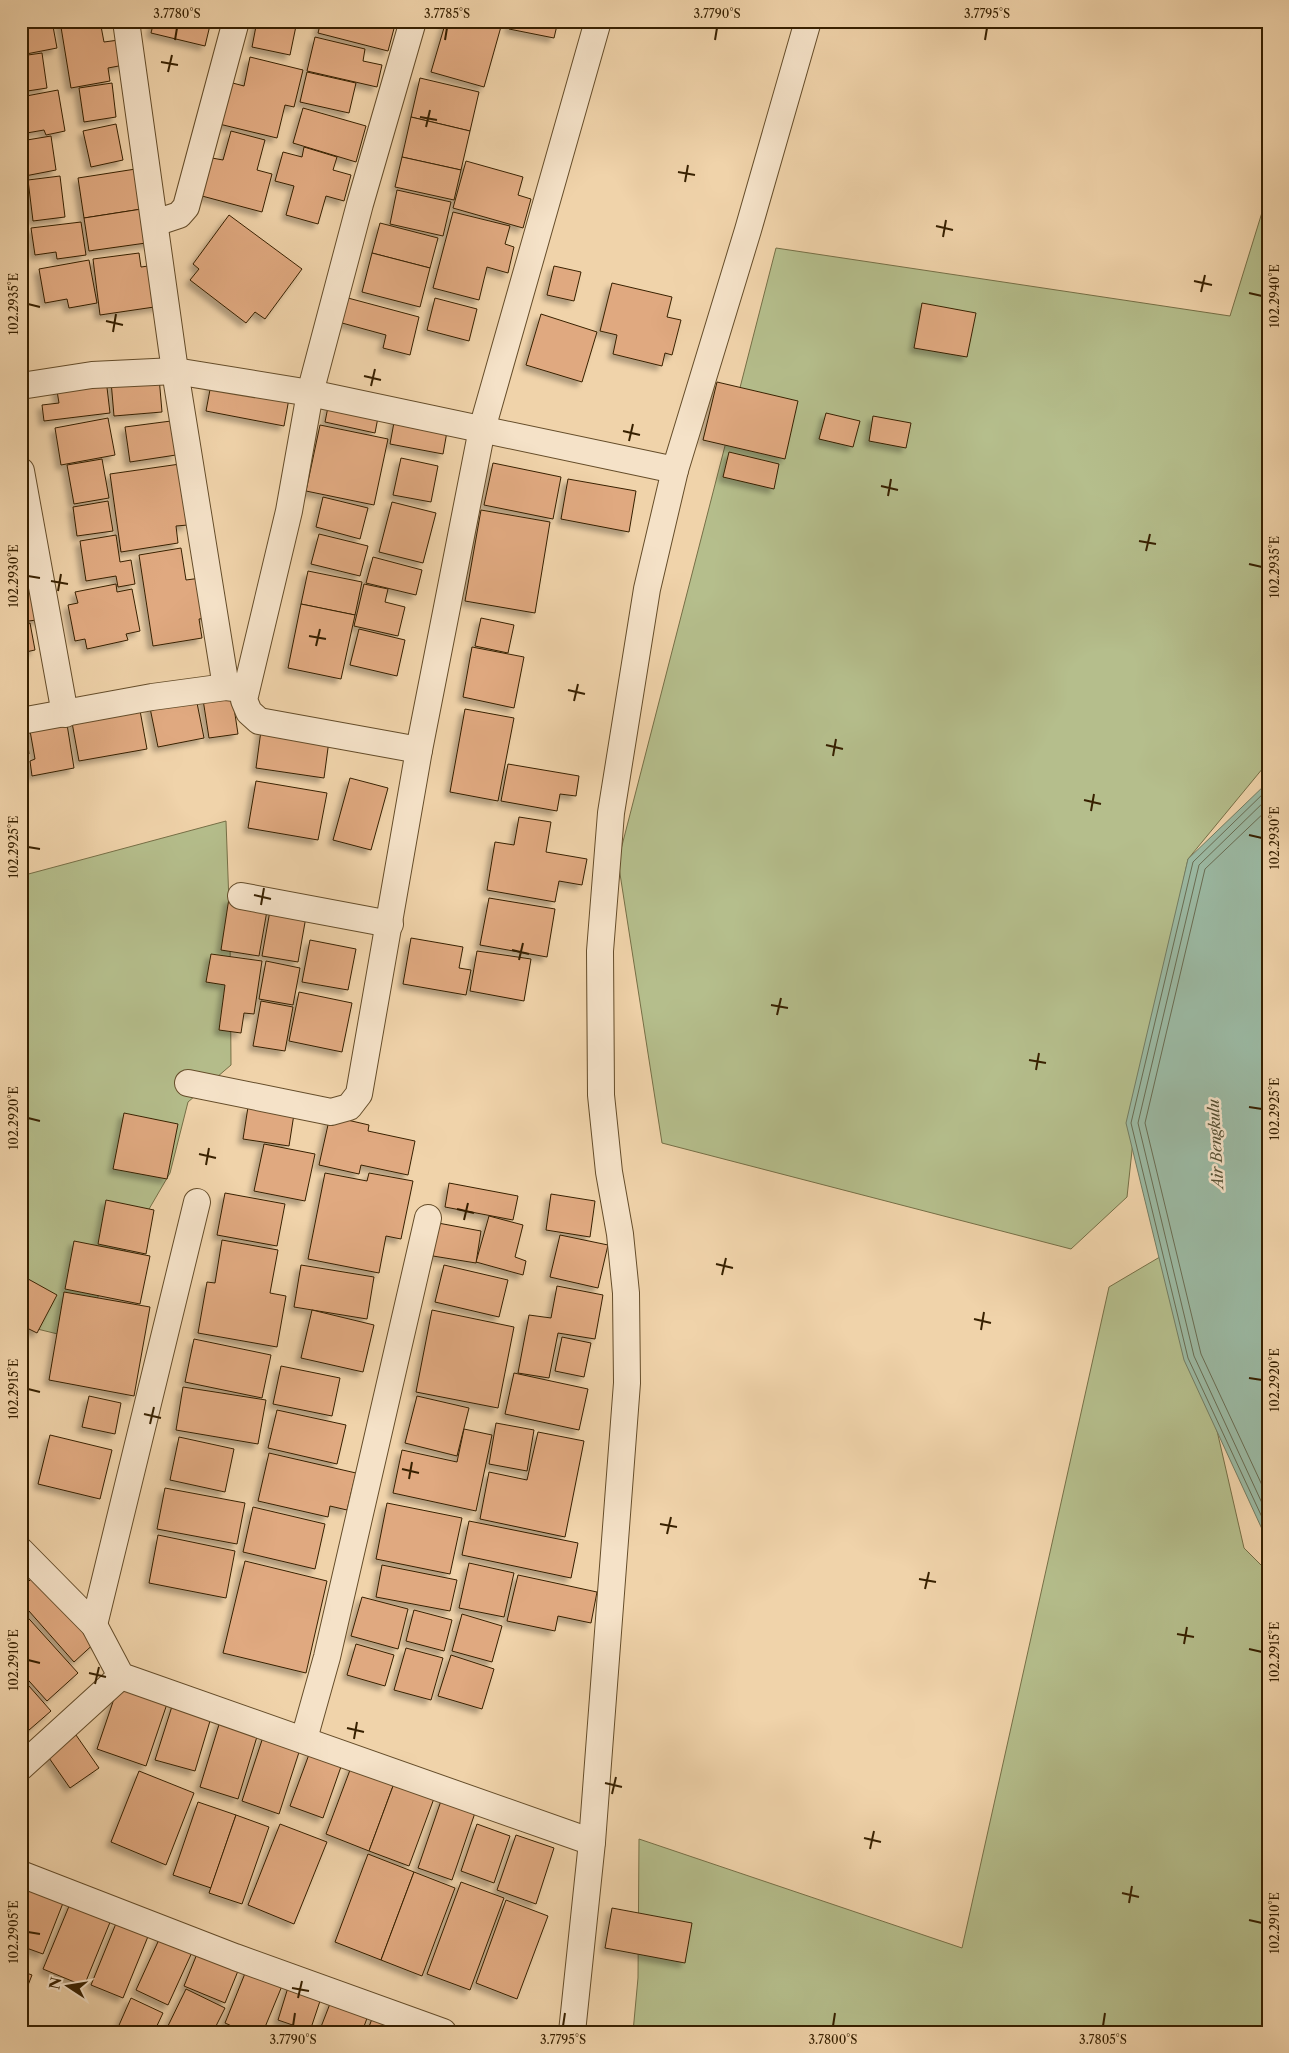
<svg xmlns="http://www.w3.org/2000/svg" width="1289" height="2053" viewBox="0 0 1289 2053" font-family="'Libre Caslon Text',serif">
  <defs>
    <filter id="shadow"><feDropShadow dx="-4.5" dy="4.5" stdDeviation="2.5" flood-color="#0004"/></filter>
  </defs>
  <rect width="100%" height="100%" fill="#f0d3aa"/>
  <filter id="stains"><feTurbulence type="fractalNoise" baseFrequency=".004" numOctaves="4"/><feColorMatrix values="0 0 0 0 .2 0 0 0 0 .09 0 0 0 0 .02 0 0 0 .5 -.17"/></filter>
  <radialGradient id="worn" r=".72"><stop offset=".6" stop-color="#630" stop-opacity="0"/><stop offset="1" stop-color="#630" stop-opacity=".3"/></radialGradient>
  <g fill="#b5be8c" stroke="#766f46">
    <path d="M1268 193V762L1188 859 1138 1095 1127 1197 1071 1249 662 1143 618 861 776 248 1230 316Z"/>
    <path d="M226 821 230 931 231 1065 188 1102 170 1173 74 1338 21 1325V876Z"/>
    <path d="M1175 1248 1244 1548 1268 1572V2032H633L638 1978 639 1839 962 1948 1109 1287Z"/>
  </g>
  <path fill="#9bb9a3" stroke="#737c62" d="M1268 782V1542L1184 1360 1126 1123 1188 859Z"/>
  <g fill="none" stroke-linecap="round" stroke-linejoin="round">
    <g stroke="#696c52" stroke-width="1">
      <path d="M1268 789 1193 862 1131 1123 1188 1358 1268 1530"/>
      <path d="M1268 798 1199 865 1138 1123 1194 1356 1268 1516"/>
      <path d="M1268 809 1205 869 1145 1123 1201 1354 1268 1498"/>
    </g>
  </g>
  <g fill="#e0a980" stroke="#372000" filter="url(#shadow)">
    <path d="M21 21H52L57 48 21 55Z"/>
    <path d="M60 21H100L104 42 119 40 124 65 108 68 110 81 71 88Z"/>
    <path d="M154 21H211L205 46 151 33Z"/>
    <path d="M257 21H273L296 26 290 55 252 47Z"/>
    <path d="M321 21H396L388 51 318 33Z"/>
    <path d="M446 21H494L502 23 484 87 431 72Z"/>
    <path d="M511 21H558L554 38 509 29Z"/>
    <path d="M315 37 365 49 363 61 382 65 377 87 307 71Z"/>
    <path d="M42 53 47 88 21 92V56Z"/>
    <path d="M250 57 303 70 294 107 285 105 277 138 215 123 225 81 244 86Z"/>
    <path d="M307 72 356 83 349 113 300 102Z"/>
    <path d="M420 78 479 92 470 131 411 117Z"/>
    <path d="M112 83 116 117 84 122 79 88Z"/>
    <path d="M58 90 65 131 46 135 44 130 21 134V97Z"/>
    <path d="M303 108 366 126 356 162 293 143Z"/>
    <path d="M411 117 470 131 461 170 402 157Z"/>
    <path d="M116 124 123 160 91 167 83 131Z"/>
    <path d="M231 131 265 140 257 170 272 174 262 212 202 196 212 158 223 160Z"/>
    <path d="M51 136 56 170 25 176 21 141Z"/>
    <path d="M304 147 337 157 333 170 351 175 344 201 326 196 318 224 286 215 294 186 275 181 283 152 302 157Z"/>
    <path d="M402 157 461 170 454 200 395 187Z"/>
    <path d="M466 161 523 177 518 195 531 199 523 228 453 208Z"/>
    <path d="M142 168 148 208 84 218 78 178Z"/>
    <path d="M60 176 65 217 33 221 28 180Z"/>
    <path d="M397 190 451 202 443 236 390 224Z"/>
    <path d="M148 208 153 242 89 251 84 218Z"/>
    <path d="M453 212 510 226 505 244 514 247 508 273 487 267 479 300 433 288Z"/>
    <path d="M229 215 302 269 265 319 255 312 246 323 190 280 199 269 193 264Z"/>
    <path d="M81 222 86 255 57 259 56 252 35 255 31 228Z"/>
    <path d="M380 223 438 238 430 268 372 253Z"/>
    <path d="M139 253 141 267 156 265 161 306 100 315 93 259Z"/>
    <path d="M372 253 430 268 420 307 362 292Z"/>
    <path d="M89 260 97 303 69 308 67 299 45 303 39 269Z"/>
    <path d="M554 266 581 272 574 301 547 295Z"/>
    <path d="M612 283 672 297 667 317 681 320 672 355 665 353 662 366 613 354 617 335 600 331Z"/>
    <path d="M348 298 419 317 410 355 383 348 386 335 342 323Z"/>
    <path d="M435 298 477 309 469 341 427 330Z"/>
    <path d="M922 303 976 313 967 357 914 348Z"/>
    <path d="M541 314 597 332 582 382 526 365Z"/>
    <path d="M159 377 162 412 114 416 111 381Z"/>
    <path d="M106 379 110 413 44 421 42 405 59 403 56 385Z"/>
    <path d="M212 379 290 393 284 426 206 411Z"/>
    <path d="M717 382 798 401 785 459 703 440Z"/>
    <path d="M329 402 379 412 375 433 325 422Z"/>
    <path d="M826 413 860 421 853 447 819 439Z"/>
    <path d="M873 416 911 423 906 448 869 441Z"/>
    <path d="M395 417 448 426 443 454 390 444Z"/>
    <path d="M108 418 115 455 61 465 55 428Z"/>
    <path d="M171 421 176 455 130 462 125 427Z"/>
    <path d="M320 425 388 439 374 505 306 491Z"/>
    <path d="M729 452 779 464 774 489 723 477Z"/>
    <path d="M401 458 438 466 431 502 393 495Z"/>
    <path d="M102 459 109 498 74 504 67 465Z"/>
    <path d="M493 463 561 477 553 519 484 505Z"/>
    <path d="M180 464 188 525 176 526 178 543 121 552 110 474Z"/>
    <path d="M568 479 636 491 629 532 561 519Z"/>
    <path d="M323 497 368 508 360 539 316 527Z"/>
    <path d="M108 501 113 531 77 536 73 507Z"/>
    <path d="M392 502 436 513 423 563 379 552Z"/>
    <path d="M481 510 550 522 535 613 465 601Z"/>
    <path d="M319 534 368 546 360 576 311 564Z"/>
    <path d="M116 535 120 562 131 560 135 584 118 587 116 576 86 581 80 541Z"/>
    <path d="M181 548 186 580 201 578 207 618 199 619 202 638 153 646 139 555Z"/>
    <path d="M373 557 422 570 416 595 366 583Z"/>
    <path d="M21 571 22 575 39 573 44 619 21 622Z"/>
    <path d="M308 571 362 582 355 615 301 604Z"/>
    <path d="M116 584 117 592 132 589 140 631 126 634 128 640 87 649 85 639 75 641 68 605 78 603 75 592Z"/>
    <path d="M364 584 388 589 385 602 405 607 398 636 354 626Z"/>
    <path d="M301 604 355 615 341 679 288 668Z"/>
    <path d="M481 618 514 625 508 653 475 646Z"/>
    <path d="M30 623 35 650 21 653V625Z"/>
    <path d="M359 629 405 640 397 676 350 665Z"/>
    <path d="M472 647 524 657 514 708 463 697Z"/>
    <path d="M231 688 238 734 209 738 202 693Z"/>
    <path d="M195 693 204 738 158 747 149 703Z"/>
    <path d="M139 705 147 749 79 761 71 717Z"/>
    <path d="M465 709 514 718 498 801 450 792Z"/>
    <path d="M66 718 74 768 32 776 30 761 35 759 29 725Z"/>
    <path d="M262 723 330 733 324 778 256 768Z"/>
    <path d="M21 729H26L29 754 21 755Z"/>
    <path d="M26 761 28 777 21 778V762Z"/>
    <path d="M508 764 579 776 576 796 560 794 557 811 501 801Z"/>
    <path d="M350 778 388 788 371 850 333 840Z"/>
    <path d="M256 781 327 793 318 840 248 828Z"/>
    <path d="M519 817 551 822 546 852 587 859 582 885 559 881 555 902 487 890 495 842 514 845Z"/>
    <path d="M229 898 268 905 259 956 221 950Z"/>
    <path d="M489 898 555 909 547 957 480 945Z"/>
    <path d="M271 905 307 911 298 962 262 956Z"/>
    <path d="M411 938 463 947 459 968 471 970 466 995 403 984Z"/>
    <path d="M310 940 356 949 348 990 302 982Z"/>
    <path d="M477 951 531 959 524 1001 470 991Z"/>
    <path d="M211 954 262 961 254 1014 244 1013 241 1033 219 1030 225 985 206 982Z"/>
    <path d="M266 961 300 968 293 1005 259 999Z"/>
    <path d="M299 992 352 1003 342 1052 289 1041Z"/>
    <path d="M261 1001 293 1007 285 1051 253 1046Z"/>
    <path d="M248 1107 294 1114 289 1146 243 1139Z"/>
    <path d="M124 1113 178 1124 167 1179 113 1169Z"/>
    <path d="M330 1116 369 1125 368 1131 415 1141 408 1175 361 1165 359 1174 319 1165Z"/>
    <path d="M264 1144 315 1154 305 1201 254 1191Z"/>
    <path d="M325 1173 367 1181 369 1173 413 1181 401 1239 386 1236 379 1273 308 1259Z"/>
    <path d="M449 1183 518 1196 513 1220 445 1207Z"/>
    <path d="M225 1193 285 1204 277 1246 217 1235Z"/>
    <path d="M551 1194 595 1201 590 1237 546 1230Z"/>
    <path d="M106 1200 154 1210 146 1254 98 1244Z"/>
    <path d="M489 1216 523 1225 515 1257 526 1261 523 1275 476 1262Z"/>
    <path d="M438 1223 481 1231 476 1263 433 1256Z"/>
    <path d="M560 1235 608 1245 598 1288 550 1277Z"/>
    <path d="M222 1240 278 1250 270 1293 286 1296 277 1347 198 1333 207 1282 215 1283Z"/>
    <path d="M74 1241 150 1256 140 1304 65 1289Z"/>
    <path d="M301 1265 374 1277 367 1319 294 1307Z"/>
    <path d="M444 1265 508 1280 499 1317 435 1302Z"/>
    <path d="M21 1275 57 1295 37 1333 21 1325Z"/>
    <path d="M557 1286 603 1295 595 1339 558 1333 549 1378 518 1373 529 1315 551 1318Z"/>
    <path d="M64 1292 150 1307 134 1396 49 1380Z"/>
    <path d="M312 1310 374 1325 363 1372 301 1358Z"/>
    <path d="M432 1310 514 1327 498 1408 416 1392Z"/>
    <path d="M562 1337 591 1343 584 1377 555 1371Z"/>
    <path d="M194 1339 271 1355 262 1398 185 1382Z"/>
    <path d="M281 1366 340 1378 332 1416 273 1404Z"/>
    <path d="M514 1373 588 1389 579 1430 505 1414Z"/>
    <path d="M183 1387 266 1400 258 1444 176 1430Z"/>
    <path d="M89 1396 121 1403 115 1434 82 1427Z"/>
    <path d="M417 1396 469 1408 457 1456 405 1443Z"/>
    <path d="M277 1410 346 1425 337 1464 268 1448Z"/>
    <path d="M496 1423 534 1430 527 1471 489 1464Z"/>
    <path d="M464 1429 492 1435 476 1511 393 1493 402 1450 457 1462Z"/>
    <path d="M538 1432 584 1441 565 1537 480 1519 489 1472 527 1480Z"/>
    <path d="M50 1435 112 1450 100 1499 38 1484Z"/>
    <path d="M179 1437 234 1449 225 1492 170 1480Z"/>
    <path d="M269 1453 356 1473 347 1510 330 1506 328 1517 258 1501Z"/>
    <path d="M165 1488 245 1503 237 1544 157 1529Z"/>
    <path d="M387 1503 462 1518 450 1574 376 1559Z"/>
    <path d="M253 1507 325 1524 315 1569 243 1552Z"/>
    <path d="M469 1521 578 1543 571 1578 462 1555Z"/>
    <path d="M158 1535 235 1551 226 1598 149 1583Z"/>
    <path d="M245 1561 327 1581 306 1673 223 1653Z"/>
    <path d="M469 1563 514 1573 504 1617 459 1608Z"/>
    <path d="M382 1565 457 1580 450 1611 376 1597Z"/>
    <path d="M38 1573 98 1640 74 1662 21 1602V1588Z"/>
    <path d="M518 1575 597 1592 591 1623 558 1616 555 1631 507 1621Z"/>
    <path d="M362 1597 408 1609 398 1649 351 1636Z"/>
    <path d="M21 1610 78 1673 47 1701 21 1672Z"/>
    <path d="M414 1610 452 1620 444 1651 406 1641Z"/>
    <path d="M462 1614 502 1626 492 1662 452 1651Z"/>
    <path d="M356 1644 394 1655 385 1686 347 1675Z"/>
    <path d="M406 1648 443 1658 431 1700 394 1690Z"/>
    <path d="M451 1655 494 1669 482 1709 438 1696Z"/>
    <path d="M21 1677 51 1711 21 1737Z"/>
    <path d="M120 1681 169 1698 146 1766 97 1749Z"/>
    <path d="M174 1700 213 1711 195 1771 155 1760Z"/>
    <path d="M221 1718 259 1730 238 1799 200 1787Z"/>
    <path d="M265 1731 302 1743 279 1814 242 1801Z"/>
    <path d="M76 1735 99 1768 70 1788 47 1755Z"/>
    <path d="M311 1749 343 1761 323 1818 290 1806Z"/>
    <path d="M353 1762 396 1778 369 1851 326 1834Z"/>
    <path d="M139 1771 194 1793 166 1865 111 1842Z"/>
    <path d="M396 1778 436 1793 409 1866 369 1851Z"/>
    <path d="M443 1795 477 1807 452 1880 418 1868Z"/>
    <path d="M198 1802 236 1815 211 1888 173 1875Z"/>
    <path d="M236 1815 269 1827 242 1904 209 1893Z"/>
    <path d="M280 1824 327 1842 294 1924 248 1905Z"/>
    <path d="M477 1824 510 1836 494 1883 461 1871Z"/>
    <path d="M516 1835 554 1848 536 1904 497 1890Z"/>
    <path d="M368 1854 414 1872 381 1960 335 1942Z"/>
    <path d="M414 1872 455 1888 422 1976 381 1960Z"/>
    <path d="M21 1881 65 1898 43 1954 21 1946Z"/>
    <path d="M461 1882 504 1898 470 1990 427 1974Z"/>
    <path d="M72 1899 113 1915 84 1986 43 1969Z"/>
    <path d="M506 1900 548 1916 517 1999 476 1983Z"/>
    <path d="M612 1908 692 1923 685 1963 605 1948Z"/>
    <path d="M117 1921 149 1934 123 1998 91 1985Z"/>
    <path d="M162 1933 194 1948 168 2005 136 1990Z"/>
    <path d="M199 1949 240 1966 225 2003 184 1986Z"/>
    <path d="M248 1966 284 1981 263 2032H245L225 2023Z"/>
    <path d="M21 1971 32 1975 21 2003Z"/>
    <path d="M290 1981 323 1992 310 2031 278 2020Z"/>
    <path d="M186 1989 225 2008 213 2032 166 2030Z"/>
    <path d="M333 1996 370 2010 362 2032H319Z"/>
    <path d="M131 1998 163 2013 154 2032H116Z"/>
    <path d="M375 2011 414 2032H367Z"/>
    <path d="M224 2028 234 2032H222Z"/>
  </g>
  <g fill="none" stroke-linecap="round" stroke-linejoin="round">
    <g stroke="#654d2a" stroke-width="28">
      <g id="minor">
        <path d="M126 21 175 371 226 687"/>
        <path d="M413 21 360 204 310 393 289 511 244 700 249 712 259 721 419 750"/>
        <path d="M155 223 179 215 186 207 236 21"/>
        <path d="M21 386 92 375 175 371 310 393 675 470"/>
        <path d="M21 471 65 714"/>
        <path d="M21 721 152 697 226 687 242 689"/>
        <path d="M241 896 390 924"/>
        <path d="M188 1083 331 1112 349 1107 359 1094 419 750 482 429 598 21"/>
        <path d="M21 1551 94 1625 121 1676 592 1842"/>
        <path d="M94 1625 197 1202"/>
        <path d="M304 1739 327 1657 428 1218"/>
        <path d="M21 1767 121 1676"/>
        <path d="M21 1874 235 1957 443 2032"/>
        <path d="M572 2032 592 1842 627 1383 626 1293 620 1234 609 1172 601 1095 600 951 611 813 647 589 675 470 748 230 808 21"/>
      </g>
    </g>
    <use href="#minor" stroke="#f5e2c8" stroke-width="26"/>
  </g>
  <path fill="none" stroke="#372000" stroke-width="2" d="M175 40 177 28M445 40 447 28M715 40 717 28M985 40 987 28M161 62 178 65M168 72 172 55M420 117 437 120M426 127 430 110M678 172 695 175M685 182 688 165M936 226 953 230M943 237 946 220M1194 281 1212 285M1201 292 1205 275M1249 293 1262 296M28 304 40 307M106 321 123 325M113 332 116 314M364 376 381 380M371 386 375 369M623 431 640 435M629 441 633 424M881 486 898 490M888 496 891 479M1139 541 1156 544M1146 551 1150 534M1249 564 1262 567M28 576 40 578M51 581 68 584M58 591 61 574M309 636 326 639M316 646 320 629M568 690 585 694M574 701 578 684M826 745 843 749M833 756 836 739M1084 800 1101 804M1091 811 1094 794M1249 835 1262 838M28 847 40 849M254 895 271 899M261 905 264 888M512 950 529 954M519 960 523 943M771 1005 788 1008M777 1015 781 998M1029 1060 1046 1063M1036 1070 1039 1053M1249 1107 1262 1109M28 1118 40 1121M199 1154 216 1158M206 1165 209 1148M457 1209 474 1213M464 1220 468 1203M716 1264 733 1268M722 1275 726 1258M974 1319 991 1323M981 1330 984 1312M1249 1378 1262 1380M28 1389 40 1392M144 1414 161 1418M150 1424 154 1407M402 1469 419 1473M409 1479 412 1462M660 1524 677 1527M667 1534 671 1517M919 1579 936 1582M925 1589 929 1572M1177 1634 1194 1637M1184 1644 1187 1627M1249 1649 1262 1652M28 1660 40 1663M89 1673 106 1677M95 1684 99 1667M347 1728 364 1732M354 1739 357 1722M605 1783 622 1787M612 1794 616 1777M864 1838 881 1842M870 1849 874 1831M1122 1893 1139 1897M1129 1903 1132 1886M1249 1920 1262 1923M28 1932 40 1934M292 1988 309 1991M298 1998 302 1981M293 2026 295 2013M563 2026 565 2013M833 2026 835 2013M1103 2026 1105 2013"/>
  <g text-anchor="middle" stroke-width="5" stroke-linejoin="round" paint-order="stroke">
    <g font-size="15" font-style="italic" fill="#554e31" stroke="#f5e2c8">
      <text transform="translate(1216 1144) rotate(-93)" y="5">Air Bengkulu</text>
    </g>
  </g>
  <rect width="1289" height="2053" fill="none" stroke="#f0d3aa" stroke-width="55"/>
  <g transform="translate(68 1986) rotate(282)" stroke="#f5e2c8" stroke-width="4" paint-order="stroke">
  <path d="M0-4L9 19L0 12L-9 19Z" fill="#372000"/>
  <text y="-8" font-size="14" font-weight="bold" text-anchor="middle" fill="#372000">N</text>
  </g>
  <rect x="28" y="28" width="1234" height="1998" fill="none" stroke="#372000" stroke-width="2"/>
  <g font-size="12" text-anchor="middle" fill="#372000">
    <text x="177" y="18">3.7780°S</text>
    <text x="447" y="18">3.7785°S</text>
    <text x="717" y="18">3.7790°S</text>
    <text x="987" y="18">3.7795°S</text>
    <text transform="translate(1275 296) rotate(-90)" y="4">102.2940°E</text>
    <text transform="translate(14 304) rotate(-90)" y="4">102.2935°E</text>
    <text transform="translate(1275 567) rotate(-90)" y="4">102.2935°E</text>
    <text transform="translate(14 576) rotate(-90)" y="4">102.2930°E</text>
    <text transform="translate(1275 838) rotate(-90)" y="4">102.2930°E</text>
    <text transform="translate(14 847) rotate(-90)" y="4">102.2925°E</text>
    <text transform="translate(1275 1109) rotate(-90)" y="4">102.2925°E</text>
    <text transform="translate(14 1118) rotate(-90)" y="4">102.2920°E</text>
    <text transform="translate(1275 1380) rotate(-90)" y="4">102.2920°E</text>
    <text transform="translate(14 1389) rotate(-90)" y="4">102.2915°E</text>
    <text transform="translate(1275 1652) rotate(-90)" y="4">102.2915°E</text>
    <text transform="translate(14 1660) rotate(-90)" y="4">102.2910°E</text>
    <text transform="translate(1275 1923) rotate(-90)" y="4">102.2910°E</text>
    <text transform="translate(14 1932) rotate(-90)" y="4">102.2905°E</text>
    <text x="293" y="2044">3.7790°S</text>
    <text x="563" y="2044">3.7795°S</text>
    <text x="833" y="2044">3.7800°S</text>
    <text x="1103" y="2044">3.7805°S</text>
  </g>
  <rect width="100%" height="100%" filter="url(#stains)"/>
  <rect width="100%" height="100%" fill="url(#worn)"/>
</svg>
